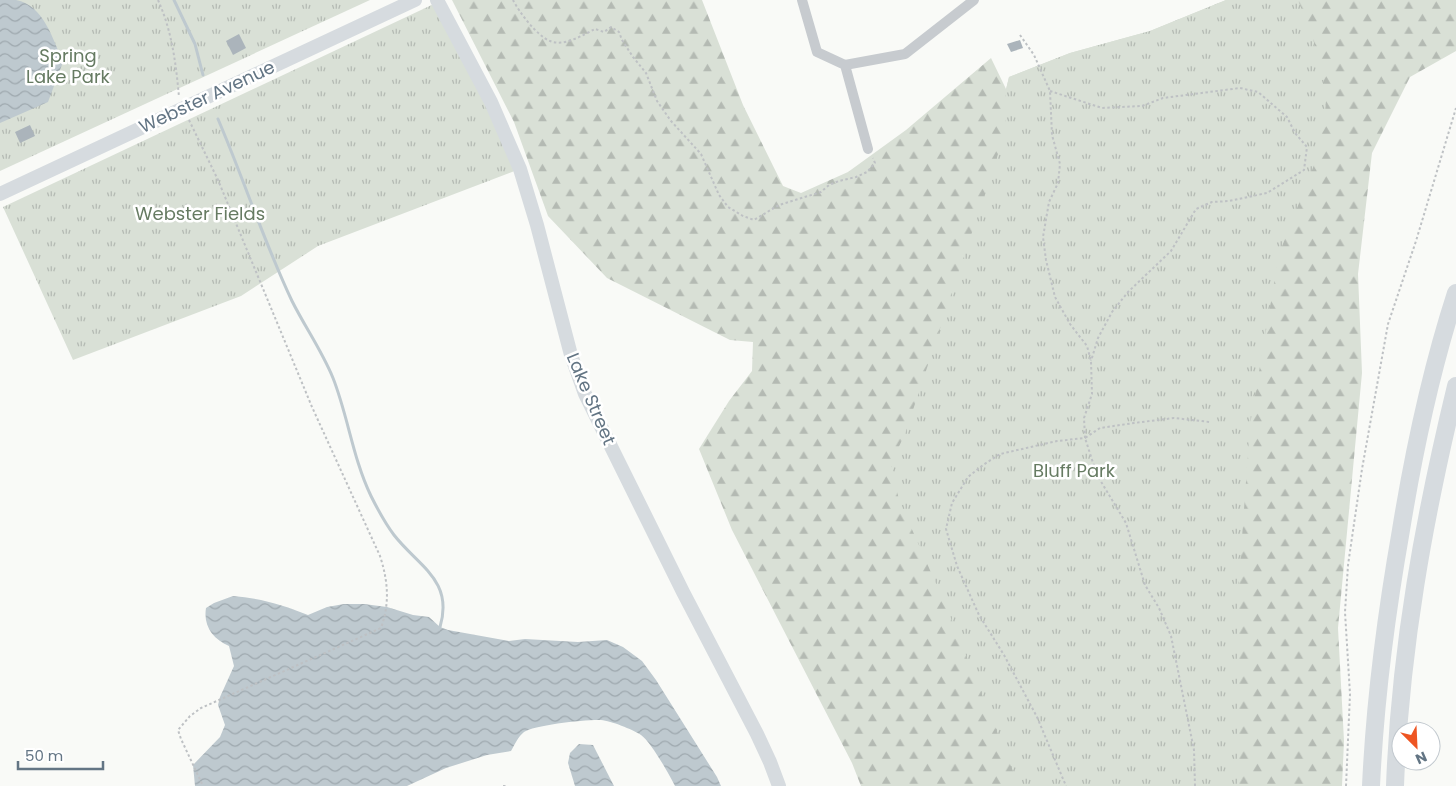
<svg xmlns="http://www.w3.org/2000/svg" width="1456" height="786" viewBox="0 0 1456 786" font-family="Poppins,sans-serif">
  <defs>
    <pattern id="forest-firs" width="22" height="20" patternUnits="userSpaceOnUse" patternTransform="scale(1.25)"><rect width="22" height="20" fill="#d9e0d6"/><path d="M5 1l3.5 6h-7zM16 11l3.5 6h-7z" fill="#b4bab3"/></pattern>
    <pattern id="park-tufts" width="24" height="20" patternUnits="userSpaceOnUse" patternTransform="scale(1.25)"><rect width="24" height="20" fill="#d9e0d6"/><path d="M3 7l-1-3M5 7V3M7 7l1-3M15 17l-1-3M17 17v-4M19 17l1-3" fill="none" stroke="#b4bab3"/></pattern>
    <pattern id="water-waves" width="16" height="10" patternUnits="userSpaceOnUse" patternTransform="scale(1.25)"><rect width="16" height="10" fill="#bec9cf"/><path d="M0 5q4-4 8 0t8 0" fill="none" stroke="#9ea8ae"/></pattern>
  </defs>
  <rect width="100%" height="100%" fill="#f9faf7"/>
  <path fill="url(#forest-firs)" d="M452 0H702L743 105 783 186 801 193 848 172 906 130 991 58 1006 89 1009 77 1070 53 1150 31 1226 0H1456V51L1410 77 1372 153 1358 274 1362 373 1338 628 1344 741 1342 786H861L852 763 732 530 699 449 729 401 752 371 753 342 730 340 607 278 548 216 514 122Z"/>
  <g fill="url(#park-tufts)">
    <path d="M0 0H370L0 171Z"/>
    <path d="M1226 0H1298L1312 36 1323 71 1326 106 1316 160 1279 254 1250 425 1238 594 1237 731 1238 786H1019L948 611 899 500 891 463 905 434 1006 130V90L1009 77 1070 53 1150 31Z"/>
    <path d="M438 2 520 169 318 246 241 296 73 360 3 207Z"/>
  </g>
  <g fill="url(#water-waves)">
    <path d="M0 0C5 0 11 0 16 0 44 5 53 40 63 62L48 102 0 123Z"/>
    <path d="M233 596C260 598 284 605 308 615L327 607 344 604H364L387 607 413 615 429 617 440 627 448 630 509 641 525 639 578 642 607 640 623 647 642 661 656 680 717 777 721 786H675C669 774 651 742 641 735 632 729 611 721 601 720 589 719 533 725 524 732 518 737 515 744 511 751L487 755 446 768 407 786H195L193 765 220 737 225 725 218 705 220 697 234 666 229 646C213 639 203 626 206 608L214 603Z"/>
    <path d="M579 744 593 745 614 786H575L568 763 570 753Z"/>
  </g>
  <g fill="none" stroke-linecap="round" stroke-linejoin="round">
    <g stroke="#bec9cf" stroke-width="3">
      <path d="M174 0 195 44 203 75"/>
      <path d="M218 119C244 180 264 242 292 301 305 327 322 351 333 378 348 416 353 459 371 496 378 510 385 523 394 535 418 566 454 580 440 627"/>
    </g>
  </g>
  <g fill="#abb4bb">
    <path d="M239 34 246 48 233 55 226 41Z"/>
    <path d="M1020 40 1023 48 1011 52 1007 44Z"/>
    <path d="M30 125 35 136 20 143 15 132Z"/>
  </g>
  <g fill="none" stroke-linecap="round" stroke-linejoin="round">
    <g stroke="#bec1c4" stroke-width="2" stroke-dasharray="2.5 2.5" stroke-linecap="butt">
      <path d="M158 0C172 31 176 64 179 97"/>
      <path d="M513 0C519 12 537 36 550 41 564 47 583 35 595 29L604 32 611 27 619 32 622 40 633 57 646 73 657 101 671 121 701 154 719 195 728 207 743 216 754 220 779 205 821 192 829 185 839 181 856 177 867 172 875 163 873 158"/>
      <path d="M1020 35 1034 55 1050 91 1052 135 1060 164 1058 183 1049 202 1043 237 1046 260 1055 297 1070 324 1087 346 1091 361 1092 394 1084 418 1085 438 1057 441 1000 454 983 465 968 477 952 503 946 529 957 566 979 615 1004 655 1037 717 1066 786"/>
      <path d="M1050 91 1102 108 1142 106 1163 98 1240 88 1258 92 1287 117 1295 133 1307 147 1304 170 1267 193 1229 201 1212 202 1196 209 1171 251 1128 292 1112 312 1098 338 1091 361"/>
      <path d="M189 120 218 180 312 407 380 556C388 581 390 603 381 628L201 708 190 716 178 730 181 739 203 786"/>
      <path d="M503 786H508"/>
      <path d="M1195 786 1194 750 1171 636 1159 608 1145 585 1126 523 1097 475 1085 438 1100 428 1134 423 1174 418 1210 422"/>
      <path d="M1346 786 1350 694 1345 612 1348 565 1362 469 1388 324 1416 241 1456 108"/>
    </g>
    <g stroke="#c7cbcf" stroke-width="10">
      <path d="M802 0 817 52 845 65 868 149"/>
      <path d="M845 65 905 54 974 0"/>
    </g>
    <g stroke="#d6dbdf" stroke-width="14">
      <path d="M437 0 491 102 520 169 537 225 571 355 585 394 683 592 757 734 770 762 779 786"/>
      <path d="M0 194 415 0"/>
    </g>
    <g stroke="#d6dbdf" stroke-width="18">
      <path d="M1371 786C1375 700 1386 615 1401 530 1414 450 1431 370 1456 293"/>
      <path d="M1395 786C1400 650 1424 518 1456 386"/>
    </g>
  </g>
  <g text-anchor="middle" stroke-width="5" stroke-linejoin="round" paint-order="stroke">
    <g font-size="18" fill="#667b62" stroke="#fff">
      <text x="68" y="62">Spring<tspan x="68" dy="21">Lake Park</tspan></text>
      <text x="200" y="220">Webster Fields</text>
      <text x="1074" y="477">Bluff Park</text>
    </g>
    <g font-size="18" fill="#637584" stroke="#fff">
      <text transform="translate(207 97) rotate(-25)" y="6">Webster Avenue</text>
      <text transform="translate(591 399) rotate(67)" y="6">Lake Street</text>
    </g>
  </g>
  <g transform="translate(1416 746) rotate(156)"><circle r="24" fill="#ffffff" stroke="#c1c8ce"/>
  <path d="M0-4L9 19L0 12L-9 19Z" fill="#ee5522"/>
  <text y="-8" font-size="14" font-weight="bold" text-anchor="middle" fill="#637584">N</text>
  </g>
  <path d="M18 761v8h85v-8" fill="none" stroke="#637584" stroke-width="2.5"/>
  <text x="25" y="761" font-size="15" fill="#637584" stroke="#ffffff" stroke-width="4" paint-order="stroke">50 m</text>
</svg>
